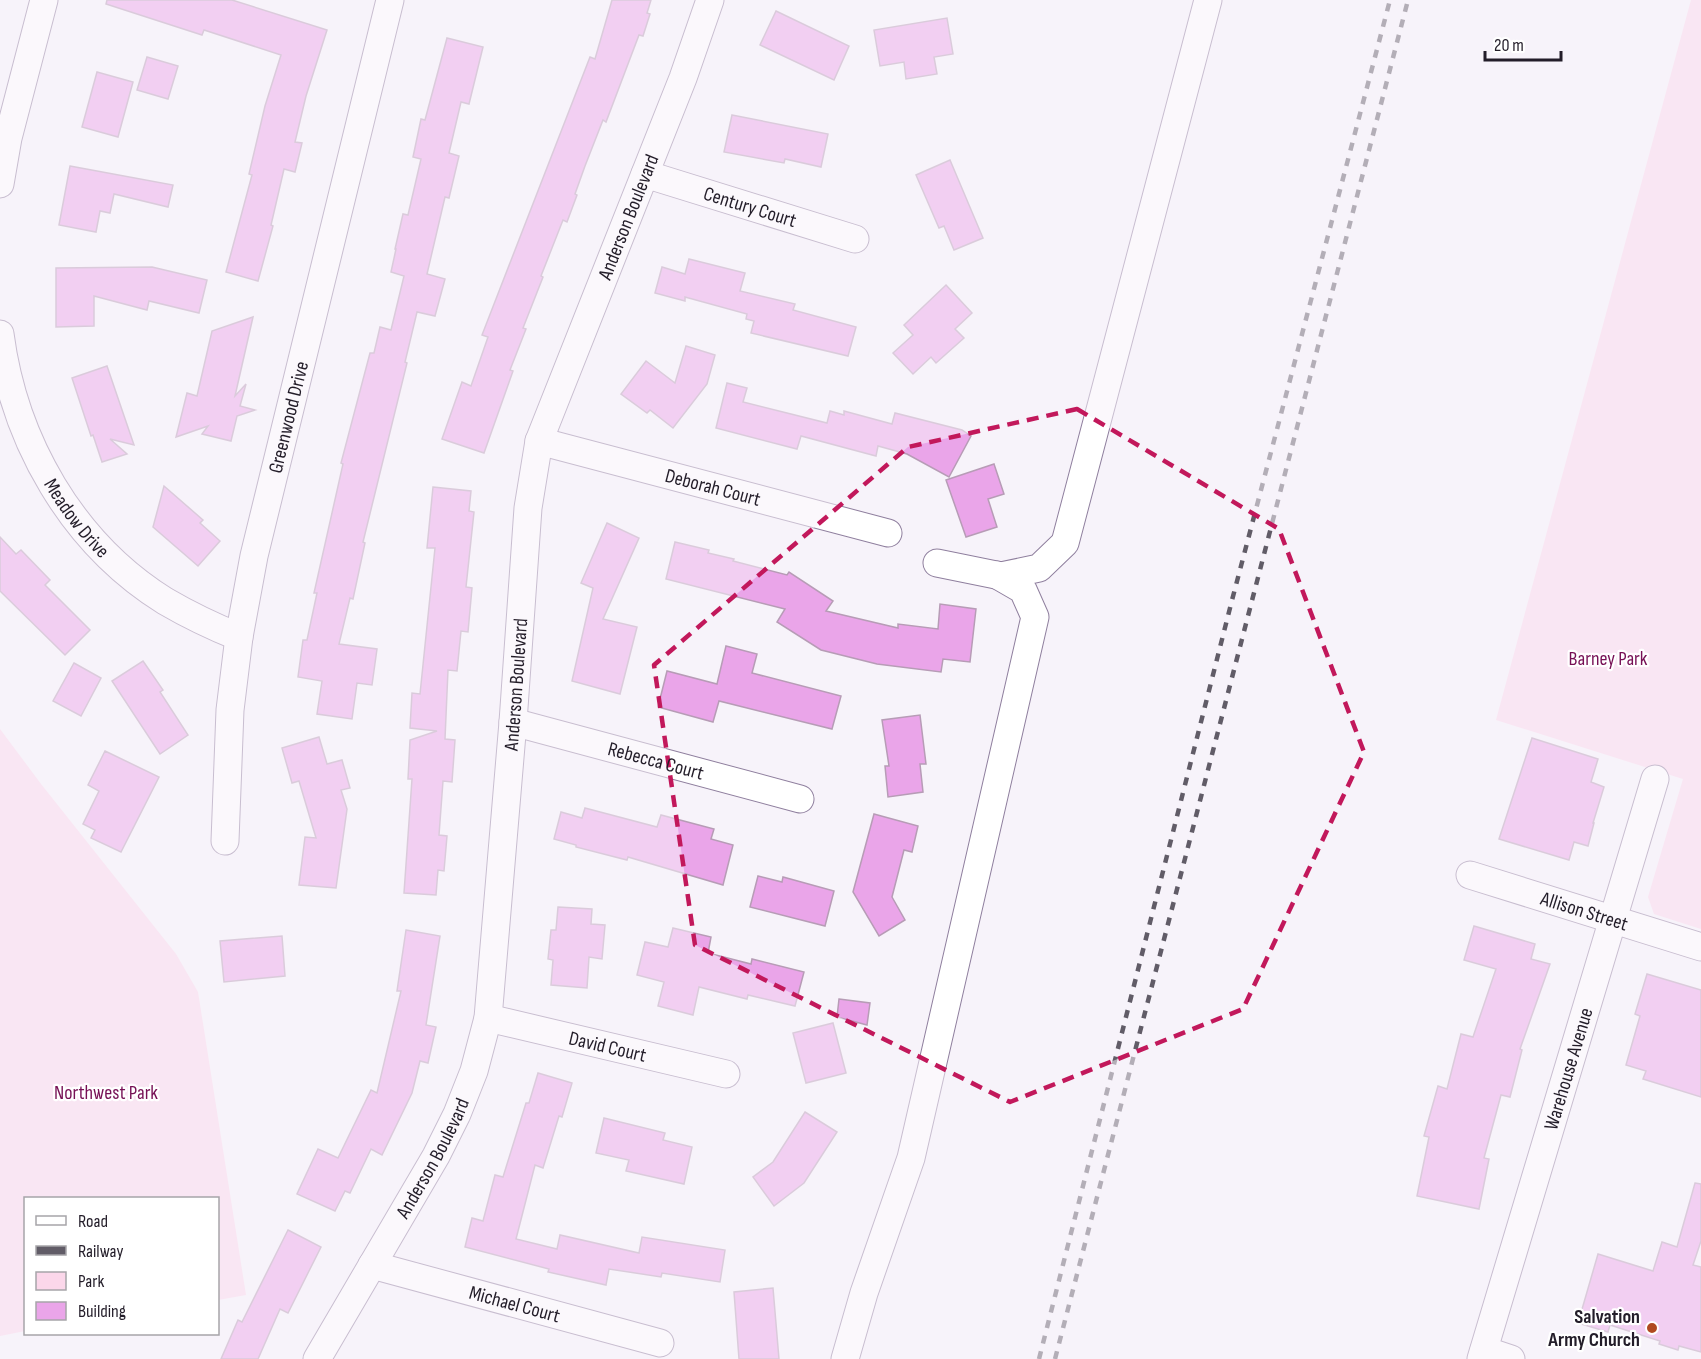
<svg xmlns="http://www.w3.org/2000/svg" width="1701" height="1359" viewBox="0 0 1701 1359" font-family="'Sofia Sans Condensed',sans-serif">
  <rect width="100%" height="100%" fill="#f7f3fa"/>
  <g fill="#fbd7ea">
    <path d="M1691 0H1701V929L1654 914 1648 897 1683 779 1496 720Z"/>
    <path d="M0 729 41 784 176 954 198 992 246 1295 218 1300V1198H26L25 1331 0 1336Z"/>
  </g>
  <g fill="#eaa5e9" stroke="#b79cb6" stroke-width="1.5">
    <path d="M107 0H232L327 30 306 96 295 142 302 143 295 172 284 169 271 225 273 226 258 281 226 272 252 175 249 174 265 106 281 55 204 30 202 35 106 4Z"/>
    <path d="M612 0H651L647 13 650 14 643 36 639 35 606 122 603 120 585 166 575 194 577 195 567 222 563 220 541 276 543 277 523 328 526 329 510 370 513 371 484 453 442 439 462 382 471 386 488 337 482 335 590 57 595 59Z"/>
    <path d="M776 11 849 46 834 80 760 45Z"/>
    <path d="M947 18 953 54 934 57 937 74 906 79 904 62 880 66 874 30Z"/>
    <path d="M447 38 483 47 469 104 461 102 449 153 459 156 449 198 445 197 427 274 445 279 435 316 417 312 405 362 407 363 363 542 365 543 353 599 350 598 339 644 377 649 372 685 357 683 352 719 317 714 322 681 298 677 303 640H307L317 593H314L343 464 341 463 370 353H374L380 327 391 330 404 276 391 272 396 249H395L403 214 408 215 421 159 413 157 421 119 425 120Z"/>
    <path d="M147 57 178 66 168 99 137 90Z"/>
    <path d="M97 72 133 82 118 137 82 127Z"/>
    <path d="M732 115 828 134 821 167 785 159 784 163 724 152Z"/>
    <path d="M950 160 983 238 954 250 944 226 939 228 916 175Z"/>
    <path d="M70 166 173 185 168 207 114 194 110 213 100 211 96 232 59 225Z"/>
    <path d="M689 259 745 273 740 291 795 304 793 310 856 327 848 356 751 333 754 321 746 319 747 314 685 297V301L655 293 662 267 685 274Z"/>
    <path d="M152 267 207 280 199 313 149 301 147 310 94 296V326L56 327V268Z"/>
    <path d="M946 285 972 313 955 329 964 338 936 363 931 357 913 374 893 353 913 335 904 325Z"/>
    <path d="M253 317 235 396 246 384 240 406 255 410 237 416 231 441 202 434 208 426 176 437 187 393 197 396 212 331Z"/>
    <path d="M686 346 715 355 707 384 673 428 650 410 647 413 621 394 646 361 675 383Z"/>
    <path d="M107 366 134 445 110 439 127 454 102 462 93 435 91 436 72 378Z"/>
    <path d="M727 383 747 388 743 402 827 423 830 411 844 415V411L892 424 895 413 962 430 971 436 949 477 907 454 878 446 876 456 801 436 797 449 716 428Z"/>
    <path d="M994 464 1004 494 988 499 997 527 966 537 946 480Z"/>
    <path d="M164 486 203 520 200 523 220 541 198 566 153 527Z"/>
    <path d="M433 487 471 491 469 511 474 512 466 587 472 588 468 632 461 631 457 671 448 670 445 739 455 740 452 782 443 781 439 835 447 836 444 871 438 870 436 895 404 893 412 779H408L410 740 437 731 410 728 412 693 420 694 435 548H427Z"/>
    <path d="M607 523 639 538 603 619 637 627 620 694 572 681 593 588 581 583Z"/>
    <path d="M0 537 16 554 21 550 50 580 45 585 90 630 65 655 0 591Z"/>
    <path d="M675 542 709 550 708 553 734 559 733 561 787 575 789 572 833 601 826 611 898 628V624L938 629 940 604 976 609 970 662 943 659 941 672 877 664 821 650 777 622 785 609 666 579Z"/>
    <path d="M726 646 757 654 752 673 841 696 832 729 719 701 713 722 658 707 667 671 717 684Z"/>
    <path d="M143 661 163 690 160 692 188 735 160 754 112 681Z"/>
    <path d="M74 663 101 678 81 716 53 701Z"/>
    <path d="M920 715 926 764H920L923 792 888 797 885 766H889L882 720Z"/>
    <path d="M319 737 327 764 342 760 350 788 341 790 347 809 336 888 299 885 305 837 316 838 299 781 292 783 282 748Z"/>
    <path d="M1532 738 1598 759 1591 782 1604 787 1593 823H1594L1588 846 1574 842 1569 860 1499 839Z"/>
    <path d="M105 751 159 777 121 852 91 838 95 830 83 824 99 791 88 785Z"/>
    <path d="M585 808 657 827 661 815 714 829 711 839 733 845 723 885 628 857 627 860 576 847V845L554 839 561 812 582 818Z"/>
    <path d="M874 814 918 826 912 852 904 850 892 897 905 920 879 936 853 892Z"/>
    <path d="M758 876 782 882 783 877 834 891 825 926 750 907Z"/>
    <path d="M558 907 592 909 591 924 605 925 602 959 589 957 587 988 551 985 553 960 548 959 551 930H556Z"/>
    <path d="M1474 926 1535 944 1531 959 1550 964 1520 1049 1522 1050 1510 1097 1501 1095 1484 1158 1489 1159 1479 1209 1417 1196 1429 1137 1424 1136 1438 1086 1447 1089 1461 1034 1473 1037 1496 969 1464 960Z"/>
    <path d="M673 928 711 937 708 953 751 964 752 959 804 972 795 1006 748 995 747 999 699 987 693 1015 658 1006 664 982 637 975 645 942 668 947Z"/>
    <path d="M406 930 440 936 426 1025 436 1027 428 1063 420 1061 412 1093 382 1155 371 1149 350 1193 345 1191 335 1211 297 1194 318 1149 338 1158 371 1090 377 1093 401 991H397Z"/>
    <path d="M282 936 285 976 224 982 220 941Z"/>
    <path d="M1647 974 1701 990V1097L1643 1079 1646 1071 1626 1065 1640 1016 1635 1014Z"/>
    <path d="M839 999 870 1003 867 1025 837 1017Z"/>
    <path d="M833 1023 846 1073 806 1083 793 1033Z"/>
    <path d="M538 1073 572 1083 562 1117 559 1116 543 1168 535 1165 516 1239 557 1249 560 1235 639 1253 642 1237 725 1250 720 1282 662 1273 661 1277 609 1269 606 1285 548 1272 549 1269 465 1247 472 1218 483 1221 495 1175 503 1177 526 1103H529Z"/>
    <path d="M805 1112 837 1132 804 1183 774 1206 753 1177 773 1162Z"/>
    <path d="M604 1118 665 1133 663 1140 692 1147 684 1184 626 1171 629 1160 596 1153Z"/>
    <path d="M1695 1183 1701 1184V1241L1693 1265 1701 1267V1352L1679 1346 1678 1350 1659 1344 1660 1341 1610 1325 1608 1332 1578 1323 1598 1254 1653 1271 1662 1242 1677 1247Z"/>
    <path d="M288 1230 321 1247 288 1313 280 1309 258 1359H221L238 1320 242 1322Z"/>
    <path d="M773 1288 779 1359H739L734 1292Z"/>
  </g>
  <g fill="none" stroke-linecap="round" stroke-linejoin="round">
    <g stroke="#8f7f9e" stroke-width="29">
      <g id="minor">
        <path id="s1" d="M645 174 855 239"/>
        <path d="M0 184 8 138 44 0"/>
        <path id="s2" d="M0 334C14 441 72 543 165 601 189 615 214 627 239 637"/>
        <path id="s3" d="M539 441 888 533"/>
        <path d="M937 563 1001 576 1039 568 1065 543 1208 0"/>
        <path id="s4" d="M513 722 800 799"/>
        <path id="s5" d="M225 841 230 710 239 637 254 556 390 0"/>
        <path id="s6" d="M1470 875 1701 947"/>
        <path id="s7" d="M488 1018 726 1074"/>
        <path id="s8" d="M372 1265 660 1343"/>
        <path d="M1484 1350 1511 1359"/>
        <path id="s9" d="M317 1359 436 1156 457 1114 474 1071 488 1018 513 722 528 508 539 441 683 78 710 0"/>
        <path d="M845 1359 864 1293 911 1158 1035 617 1023 590 997 575"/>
        <path id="s10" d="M1481 1359 1655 779"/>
      </g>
    </g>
    <use href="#minor" stroke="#fff" stroke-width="27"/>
    <g stroke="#615c67" stroke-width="4.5" stroke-dasharray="8 8" stroke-linecap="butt">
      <path d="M1039 1359 1231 604 1390 0"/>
      <path d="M1055 1359 1408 0"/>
    </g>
  </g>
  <path d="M0 0H1701V1359H0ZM1077 409 1279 529 1364 752 1243 1009 1010 1102 695 945 654 665 908 447Z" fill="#f7f3fa" fill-opacity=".55" fill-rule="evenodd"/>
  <path fill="none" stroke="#c2185b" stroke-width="4.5" stroke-dasharray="12 8" stroke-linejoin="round" d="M1077 409 1279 529 1364 752 1243 1009 1010 1102 695 945 654 665 908 447Z"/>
  <circle fill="#b04a20" stroke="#fff" stroke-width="2" cx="1652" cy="1328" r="6"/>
  <g text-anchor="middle" stroke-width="4.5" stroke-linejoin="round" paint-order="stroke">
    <g font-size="20" fill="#231d29" stroke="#fff">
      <text dy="7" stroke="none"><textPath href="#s1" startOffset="110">Century Court</textPath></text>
      <text dy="7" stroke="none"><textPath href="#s9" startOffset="1204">Anderson Boulevard</textPath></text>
      <text dy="7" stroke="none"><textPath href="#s5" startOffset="430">Greenwood Drive</textPath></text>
      <text dy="7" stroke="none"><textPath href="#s3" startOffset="180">Deborah Court</textPath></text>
      <text dy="7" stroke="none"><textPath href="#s2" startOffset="202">Meadow Drive</textPath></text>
      <text dy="7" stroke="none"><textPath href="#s9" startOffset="718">Anderson Boulevard</textPath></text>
      <text dy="7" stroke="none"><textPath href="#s4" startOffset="148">Rebecca Court</textPath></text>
      <text dy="7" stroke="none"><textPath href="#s6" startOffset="120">Allison Street</textPath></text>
      <text dy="7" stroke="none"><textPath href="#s7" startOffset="123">David Court</textPath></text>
      <text dy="7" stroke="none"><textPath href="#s10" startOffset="303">Warehouse Avenue</textPath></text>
      <text dy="7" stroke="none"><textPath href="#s9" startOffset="232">Anderson Boulevard</textPath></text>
      <text dy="7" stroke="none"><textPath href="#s8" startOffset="148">Michael Court</textPath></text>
    </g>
    <g font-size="20" fill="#761055" stroke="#fff">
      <text x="1608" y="665">Barney Park</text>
      <text x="106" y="1099">Northwest Park</text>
    </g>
    <g font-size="20" font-weight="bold" fill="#231d29" stroke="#fff" text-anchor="end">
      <text x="1640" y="1323">Salvation<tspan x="1640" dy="23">Army Church</tspan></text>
    </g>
  </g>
  <rect x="24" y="1197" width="195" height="138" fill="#ffffff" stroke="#a7a5a9" stroke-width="1.5"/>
  <rect x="36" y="1216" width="30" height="9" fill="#ffffff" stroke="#a7a5a9" stroke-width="1.5"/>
  <text x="78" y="1227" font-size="18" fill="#231d29">Road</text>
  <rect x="36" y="1246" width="30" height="9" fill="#615c67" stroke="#a7a5a9" stroke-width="1.5"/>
  <text x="78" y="1257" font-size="18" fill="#231d29">Railway</text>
  <rect x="36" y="1272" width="30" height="18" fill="#fbd7ea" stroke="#a7a5a9" stroke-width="1.5"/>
  <text x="78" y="1287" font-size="18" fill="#231d29">Park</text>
  <rect x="36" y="1302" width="30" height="18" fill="#eaa5e9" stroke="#a7a5a9" stroke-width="1.5"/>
  <text x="78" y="1317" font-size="18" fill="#231d29">Building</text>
  <path d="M1485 51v9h76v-9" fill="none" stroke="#231d29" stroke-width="3"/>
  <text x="1494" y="51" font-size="18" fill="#231d29" stroke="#ffffff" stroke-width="4.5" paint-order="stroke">20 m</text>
</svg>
